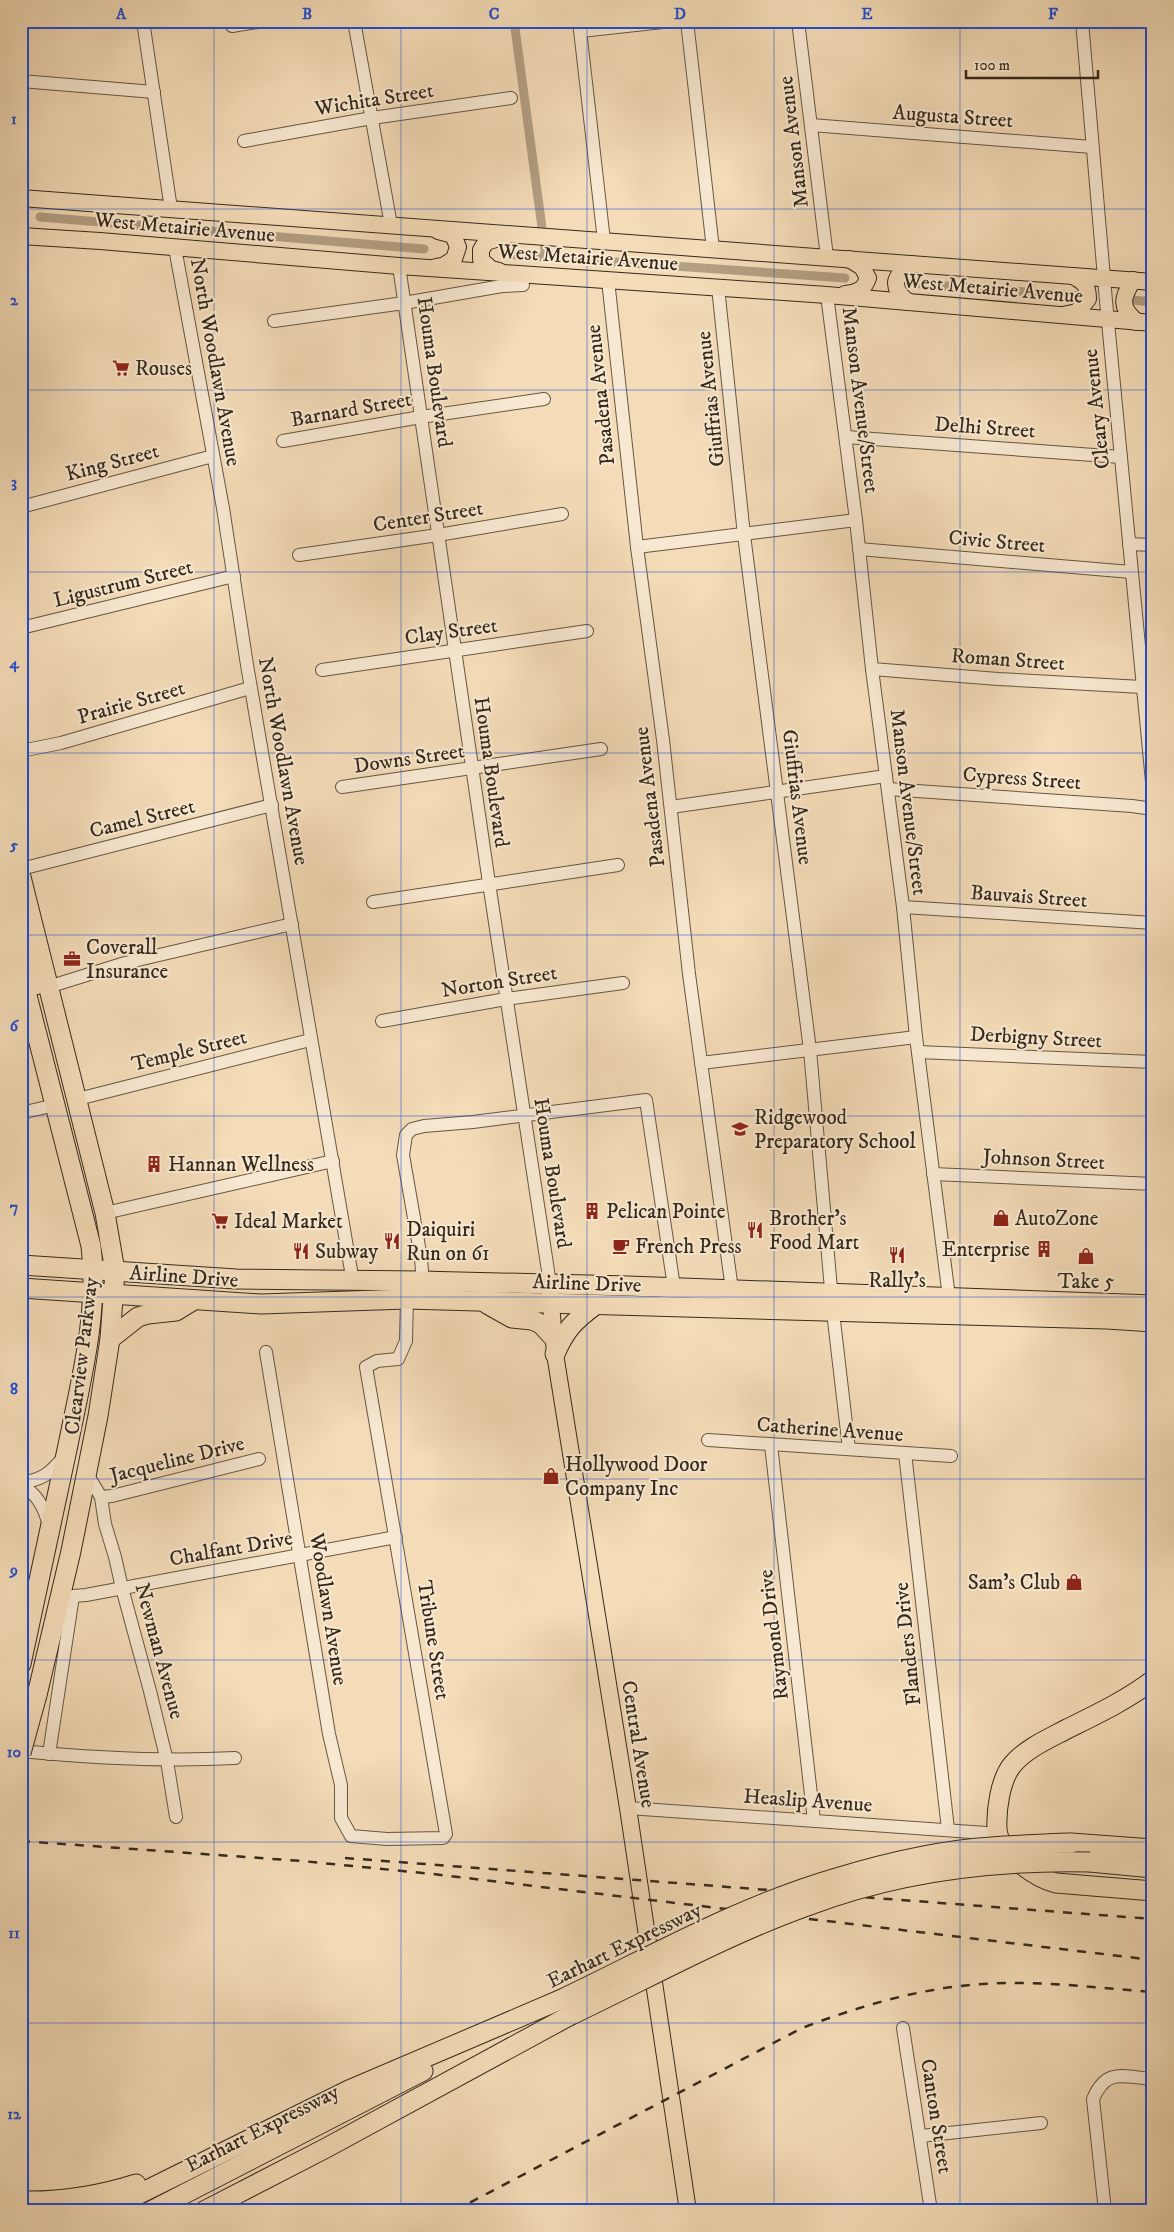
<svg xmlns="http://www.w3.org/2000/svg" width="1174" height="2232" viewBox="0 0 1174 2232" font-family="'IM FELL DW Pica',serif">
  <rect width="100%" height="100%" fill="#f4dcb8"/>
  <filter id="stains"><feTurbulence type="fractalNoise" baseFrequency=".004" numOctaves="4"/><feColorMatrix values="0 0 0 0 .2 0 0 0 0 .09 0 0 0 0 .02 0 0 0 .5 -.17"/></filter>
  <radialGradient id="worn" r=".72"><stop offset=".6" stop-color="#630" stop-opacity="0"/><stop offset="1" stop-color="#630" stop-opacity=".3"/></radialGradient>
  <g fill="none" stroke-linecap="round" stroke-linejoin="round">
    <g stroke="#b39f83" stroke-width="9">
      <path d="M514 21 546 257"/>
      <path d="M40 217 424 249"/>
      <path d="M515 255 845 278"/>
      <path d="M920 284 1078 296"/>
      <path d="M1132 300 1153 302"/>
    </g>
    <g stroke="#655643" stroke-width="14">
      <g id="minor">
        <path d="M143 21 171 209"/>
        <path d="M354 21 391 225"/>
        <path d="M579 21 604 241"/>
        <path d="M687 21 713 249"/>
        <path d="M798 21 827 257"/>
        <path d="M1082 21 1106 301 1153 792"/>
        <path d="M232 26 264 21"/>
        <path d="M581 31 672 21"/>
        <path d="M21 81 154 92"/>
        <path d="M811 125 1092 147"/>
        <path d="M244 141 372 118 511 98"/>
        <path d="M175 248 223 508 247 665 353 1282"/>
        <path d="M399 266 489 883 550 1284"/>
        <path d="M608 280 637 547 663 740 689 974 733 1297"/>
        <path d="M718 287 744 535 810 1050 833 1312 849 1449"/>
        <path d="M827 295 856 520 872 669 903 907 916 1037 950 1305"/>
        <path d="M274 321 404 303 502 286 523 285"/>
        <path d="M846 437 1121 457"/>
        <path d="M283 441 421 417 544 399"/>
        <path d="M21 507 213 456"/>
        <path d="M1129 544 1153 545"/>
        <path d="M637 547 856 520"/>
        <path d="M859 549 1131 572"/>
        <path d="M299 555 438 535 562 514"/>
        <path d="M21 628 234 576"/>
        <path d="M872 669 998 679 1142 687"/>
        <path d="M322 670 587 631"/>
        <path d="M21 751 61 743 250 688"/>
        <path d="M342 787 601 749"/>
        <path d="M888 789 1132 806 1153 809"/>
        <path d="M671 807 886 776"/>
        <path d="M21 869 272 805"/>
        <path d="M373 902 618 865"/>
        <path d="M903 907 1153 923"/>
        <path d="M48 987 125 963 292 924"/>
        <path d="M382 1021 506 999 623 983"/>
        <path d="M918 1052 1153 1062"/>
        <path d="M701 1063 916 1037"/>
        <path d="M78 1099 310 1040"/>
        <path d="M21 1113 55 1105"/>
        <path d="M933 1174 1153 1184"/>
        <path d="M105 1213 333 1161"/>
        <path d="M420 1281 422 1272 421 1258 403 1155 406 1135 412 1129 424 1126 473 1122 646 1100 674 1287"/>
        <path d="M266 1352 329 1734 341 1785V1818L351 1836 387 1839 443 1838 446 1834 366 1367 377 1361 398 1359 406 1341 407 1299"/>
        <path d="M708 1440 951 1456"/>
        <path d="M771 1445 814 1821"/>
        <path d="M905 1453 948 1829"/>
        <path d="M87 1474 101 1497 112 1496 259 1459"/>
        <path d="M21 1483C44 1479 49 1474 64 1457"/>
        <path d="M21 1485C38 1494 45 1509 49 1526"/>
        <path d="M101 1497 105 1524 115 1557 122 1588 150 1691 167 1761 176 1817"/>
        <path d="M21 1585H24"/>
        <path d="M21 1751C93 1758 163 1762 235 1758"/>
        <path d="M49 1754 73 1596 86 1595 396 1537"/>
        <path d="M628 1808 986 1833"/>
        <path d="M903 2028 931 2211"/>
        <path d="M921 2136 1041 2123"/>
        <path d="M1105 2211 1093 2099C1107 2067 1123 2077 1153 2079"/>
      </g>
    </g>
    <g stroke="#35291c" stroke-width="18">
      <g id="major">
        <path d="M21 198 1153 282"/>
        <path d="M21 236 100 241 399 266 827 295 1153 323"/>
        <path d="M436 267 443 266 454 259 458 247 453 235 438 231"/>
        <path d="M499 271 491 269 481 260V250L486 242 506 236"/>
        <path d="M1133 280C1122 298 1119 307 1137 322"/>
        <path d="M845 294C857 293 864 290 868 278L862 267 849 259"/>
        <path d="M908 302C890 287 893 276 912 264"/>
        <path d="M1063 315 1077 312 1088 299C1088 285 1084 282 1073 276"/>
        <path d="M550 1291 555 1354 628 1808 688 2211"/>
      </g>
    </g>
    <g stroke="#35291c" stroke-width="21">
      <g id="highway">
        <path d="M21 877 105 1213 115 1271 110 1339 98 1416 71 1551 37 1695"/>
        <path d="M21 934 36 985"/>
        <path d="M21 972 91 1246C99 1312 81 1380 68 1445 52 1518 37 1591 21 1664"/>
        <path d="M21 1265 236 1279 420 1281 628 1286 1153 1305"/>
        <path d="M21 1288 261 1304 407 1299 1107 1319 1153 1322"/>
        <path d="M487 1304 512 1318 532 1320 541 1324 553 1337"/>
        <path d="M110 1339 138 1317 148 1314 176 1311 194 1300"/>
        <path d="M555 1354C565 1330 574 1321 594 1306"/>
        <path d="M1153 1680C1127 1700 1095 1715 1067 1729 1048 1739 1027 1748 1013 1764 1000 1779 996 1811 997 1829 998 1852 1036 1878 1056 1883L1153 1891"/>
        <path d="M1071 1843 1153 1849"/>
        <path d="M1090 1862 1153 1868"/>
        <path d="M21 2201C61 2202 98 2196 136 2184"/>
        <path d="M95 2211 125 2201 349 2090 562 1999"/>
        <path d="M151 2211 423 2071"/>
        <path d="M204 2211 326 2148 569 2016"/>
      </g>
    </g>
    <use href="#minor" stroke="#f8e8d1" stroke-width="12"/>
    <use href="#major" stroke="#f4dcb8" stroke-width="16"/>
    <use href="#highway" stroke="#f4dcb8" stroke-width="19"/>
    <g stroke="#35291c" stroke-width="2.5" stroke-dasharray="9 9" stroke-linecap="butt">
      <path d="M21 1841 302 1861 433 1874 1153 1960"/>
      <path d="M345 1858 1153 1919"/>
      <path d="M454 2211 802 2028C860 2006 920 1988 982 1984 1039 1980 1096 1988 1153 1992"/>
    </g>
    <g stroke="#35291c" stroke-width="21" stroke-linecap="butt">
      <g id="highway-bridge">
        <path d="M21 1753 37 1695"/>
        <path d="M562 1999C652 1956 740 1906 836 1878 886 1863 940 1850 992 1847 1018 1845 1045 1844 1071 1843"/>
        <path d="M569 2016C647 1979 726 1935 807 1906 897 1872 995 1860 1090 1862"/>
      </g>
    </g>
    <use href="#highway-bridge" stroke="#f4dcb8" stroke-width="19"/>
  </g>
  <path fill="none" stroke="#1d4ed8" stroke-width="1" stroke-opacity="0.55" d="M214 21V2211M401 21V2211M587 21V2211M774 21V2211M960 21V2211M21 209H1153M21 390H1153M21 572H1153M21 753H1153M21 935H1153M21 1116H1153M21 1297H1153M21 1479H1153M21 1660H1153M21 1842H1153M21 2023H1153"/>
  <defs>
    <g id="supermarket-bare" transform="scale(1.35)"><path d="M-6-5.5h2.5l.6 2H6L4.5 2H-2.5L-4.4-4H-6ZM-1.5 3.2a1.3 1.3 0 1 0 .1 0ZM3 3.2a1.3 1.3 0 1 0 .1 0Z" fill="#8f2418" stroke="#f8e8d1" stroke-width="2.5" paint-order="stroke"/></g>
    <g id="office-bare" transform="scale(1.35)"><path d="M-6-3h4V-5.5h4V-3h4V5H-6ZM-1-4.5V-3h2v-1.5ZM-6 0V1H6V0Z" fill="#8f2418" stroke="#f8e8d1" stroke-width="2.5" paint-order="stroke"/></g>
    <g id="school-bare" transform="scale(1.35)"><path d="M0-5L7-2L0 1L-7-2ZM-4 1L0 2.5L4 1V4Q0 6-4 4Z" fill="#8f2418" stroke="#f8e8d1" stroke-width="2.5" paint-order="stroke"/></g>
    <g id="building-bare" transform="scale(1.35)"><path d="M-4-6H4V6H1V3H-1V6H-4ZM-2.5-4.3h1.7v1.8h-1.7ZM.8-4.3h1.7v1.8H.8ZM-2.5-1h1.7V.8h-1.7ZM.8-1h1.7V.8H.8Z" fill="#8f2418" stroke="#f8e8d1" stroke-width="2.5" paint-order="stroke"/></g>
    <g id="shop-bare" transform="scale(1.35)"><path d="M-5-2.5h2.3a2.7 3.5 0 0 1 5.4 0H5L5.5 6h-11ZM-1.5-2.5h3a1.5 2.3 0 0 0-3 0Z" fill="#8f2418" stroke="#f8e8d1" stroke-width="2.5" paint-order="stroke"/></g>
    <g id="restaurant-bare" transform="scale(1.35)"><path d="M-5-6h1v4h1v-4h1v4h1v-4h1v5L-1.5 .5V6h-2V.5L-5-1ZM5-6V6H3V1.5H1.5Q1.5-4 5-6Z" fill="#8f2418" stroke="#f8e8d1" stroke-width="2.5" paint-order="stroke"/></g>
    <g id="cafe-bare" transform="scale(1.35)"><path d="M-5.5-4.5H6V0H3Q3 3.5 0 3.5H-2.5Q-5.5 3.5-5.5 0ZM3-3.2v2h1.7v-2ZM-6 4.5H4V6H-6Z" fill="#8f2418" stroke="#f8e8d1" stroke-width="2.5" paint-order="stroke"/></g>
  </defs>
  <g fill-rule="evenodd">
    <use href="#supermarket-bare" x="121" y="368"/>
    <use href="#office-bare" x="72" y="959"/>
    <use href="#school-bare" x="740" y="1129"/>
    <use href="#building-bare" x="154" y="1164"/>
    <use href="#building-bare" x="592" y="1211"/>
    <use href="#shop-bare" x="1001" y="1218"/>
    <use href="#supermarket-bare" x="220" y="1221"/>
    <use href="#restaurant-bare" x="755" y="1230"/>
    <use href="#restaurant-bare" x="392" y="1241"/>
    <use href="#cafe-bare" x="621" y="1246"/>
    <use href="#building-bare" x="1044" y="1249"/>
    <use href="#restaurant-bare" x="301" y="1251"/>
    <use href="#restaurant-bare" x="897" y="1255"/>
    <use href="#shop-bare" x="1086" y="1256"/>
    <use href="#shop-bare" x="551" y="1476"/>
    <use href="#shop-bare" x="1074" y="1582"/>
  </g>
  <g text-anchor="middle" stroke-width="4" stroke-linejoin="round" paint-order="stroke">
    <g font-size="21" fill="#35291c" stroke="#f8e8d1">
      <text transform="translate(374 99) rotate(-9)" y="7">Wichita Street</text>
      <text transform="translate(953 116) rotate(4)" y="7">Augusta Street</text>
      <text transform="translate(793 142) rotate(-97)" y="7">Manson Avenue</text>
      <text transform="translate(185 227) rotate(5)" y="7">West Metairie Avenue</text>
      <text transform="translate(588 257) rotate(4)" y="7">West Metairie Avenue</text>
      <text transform="translate(993 288) rotate(5)" y="7">West Metairie Avenue</text>
      <text transform="translate(216 362) rotate(80)" y="7">North Woodlawn Avenue</text>
      <text transform="translate(435 372) rotate(82)" y="7">Houma Boulevard</text>
      <text transform="translate(600 395) rotate(-96)" y="7">Pasadena Avenue</text>
      <text transform="translate(710 399) rotate(-96)" y="7">Giuffrias Avenue</text>
      <text transform="translate(861 400) rotate(83)" y="7">Manson Avenue/Street</text>
      <text transform="translate(351 409) rotate(-10)" y="7">Barnard Street</text>
      <text transform="translate(1096 409) rotate(-96)" y="7">Cleary Avenue</text>
      <text transform="translate(985 427) rotate(4)" y="7">Delhi Street</text>
      <text transform="translate(112 462) rotate(-15)" y="7">King Street</text>
      <text transform="translate(428 516) rotate(-9)" y="7">Center Street</text>
      <text transform="translate(997 541) rotate(5)" y="7">Civic Street</text>
      <text transform="translate(123 583) rotate(-14)" y="7">Ligustrum Street</text>
      <text transform="translate(451 631) rotate(-8)" y="7">Clay Street</text>
      <text transform="translate(1008 659) rotate(4)" y="7">Roman Street</text>
      <text transform="translate(131 702) rotate(-16)" y="7">Prairie Street</text>
      <text transform="translate(409 758) rotate(-8)" y="7">Downs Street</text>
      <text transform="translate(284 761) rotate(80)" y="7">North Woodlawn Avenue</text>
      <text transform="translate(492 772) rotate(82)" y="7">Houma Boulevard</text>
      <text transform="translate(1022 778) rotate(4)" y="7">Cypress Street</text>
      <text transform="translate(649 797) rotate(-97)" y="7">Pasadena Avenue</text>
      <text transform="translate(798 797) rotate(83)" y="7">Giuffrias Avenue</text>
      <text transform="translate(909 802) rotate(83)" y="7">Manson Avenue/Street</text>
      <text transform="translate(142 818) rotate(-14)" y="7">Camel Street</text>
      <text transform="translate(1029 896) rotate(4)" y="7">Bauvais Street</text>
      <text transform="translate(499 981) rotate(-9)" y="7">Norton Street</text>
      <text transform="translate(1036 1037) rotate(3)" y="7">Derbigny Street</text>
      <text transform="translate(189 1050) rotate(-14)" y="7">Temple Street</text>
      <text transform="translate(1044 1159) rotate(3)" y="7">Johnson Street</text>
      <text transform="translate(553 1173) rotate(81)" y="7">Houma Boulevard</text>
      <text transform="translate(184 1276) rotate(4)" y="7">Airline Drive</text>
      <text transform="translate(587 1283) rotate(2)" y="7">Airline Drive</text>
      <text transform="translate(81 1356) rotate(-83)" y="7">Clearview Parkway</text>
      <text transform="translate(830 1429) rotate(4)" y="7">Catherine Avenue</text>
      <text transform="translate(177 1459) rotate(-14)" y="7">Jacqueline Drive</text>
      <text transform="translate(231 1548) rotate(-10)" y="7">Chalfant Drive</text>
      <text transform="translate(329 1609) rotate(81)" y="7">Woodlawn Avenue</text>
      <text transform="translate(773 1635) rotate(-97)" y="7">Raymond Drive</text>
      <text transform="translate(434 1640) rotate(81)" y="7">Tribune Street</text>
      <text transform="translate(907 1644) rotate(-96)" y="7">Flanders Drive</text>
      <text transform="translate(160 1651) rotate(75)" y="7">Newman Avenue</text>
      <text transform="translate(639 1744) rotate(81)" y="7">Central Avenue</text>
      <text transform="translate(808 1800) rotate(4)" y="7">Heaslip Avenue</text>
      <text transform="translate(624 1945) rotate(-26)" y="7">Earhart Expressway</text>
      <text transform="translate(937 2116) rotate(81)" y="7">Canton Street</text>
      <text transform="translate(262 2128) rotate(-27)" y="7">Earhart Expressway</text>
    </g>
    <g font-size="21" fill="#35291c" stroke="#f8e8d1" text-anchor="start">
      <text x="135" y="375">Rouses</text>
      <text x="86" y="954">Coverall<tspan x="86" dy="24">Insurance</tspan></text>
      <text x="754" y="1124">Ridgewood<tspan x="754" dy="24">Preparatory School</tspan></text>
      <text x="168" y="1171">Hannan Wellness</text>
      <text x="606" y="1218">Pelican Pointe</text>
      <text x="769" y="1225">Brother's<tspan x="769" dy="24">Food Mart</tspan></text>
      <text x="1015" y="1225">AutoZone</text>
      <text x="234" y="1228">Ideal Market</text>
      <text x="406" y="1236">Daiquiri<tspan x="406" dy="24">Run on 61</tspan></text>
      <text x="635" y="1253">French Press</text>
      <text x="1030" y="1256" text-anchor="end">Enterprise</text>
      <text x="315" y="1258">Subway</text>
      <text x="897" y="1287" text-anchor="middle">Rally's</text>
      <text x="1086" y="1288" text-anchor="middle">Take 5</text>
      <text x="565" y="1471">Hollywood Door<tspan x="565" dy="24">Company Inc</tspan></text>
      <text x="1060" y="1589" text-anchor="end">Sam's Club</text>
    </g>
  </g>
  <rect width="1174" height="2232" fill="none" stroke="#f4dcb8" stroke-width="55"/>
  <path d="M966 70v8h132v-8" fill="none" stroke="#35291c" stroke-width="2.5"/>
  <text x="974" y="70" font-size="15" fill="#35291c" stroke="#f8e8d1" stroke-width="4" paint-order="stroke">100 m</text>
  <rect x="28" y="28" width="1118" height="2176" fill="none" stroke="#1d4ed8" stroke-width="2"/>
  <g font-size="16" text-anchor="middle" font-weight="bold" fill="#1d4ed8">
    <text x="121" y="19">A</text>
    <text x="307" y="19">B</text>
    <text x="494" y="19">C</text>
    <text x="680" y="19">D</text>
    <text x="867" y="19">E</text>
    <text x="1053" y="19">F</text>
    <text x="14" y="124">1</text>
    <text x="14" y="305">2</text>
    <text x="14" y="487">3</text>
    <text x="14" y="668">4</text>
    <text x="14" y="850">5</text>
    <text x="14" y="1031">6</text>
    <text x="14" y="1212">7</text>
    <text x="14" y="1394">8</text>
    <text x="14" y="1575">9</text>
    <text x="14" y="1757">10</text>
    <text x="14" y="1938">11</text>
    <text x="14" y="2119">12</text>
  </g>
  <rect width="100%" height="100%" filter="url(#stains)"/>
  <rect width="100%" height="100%" fill="url(#worn)"/>
</svg>
